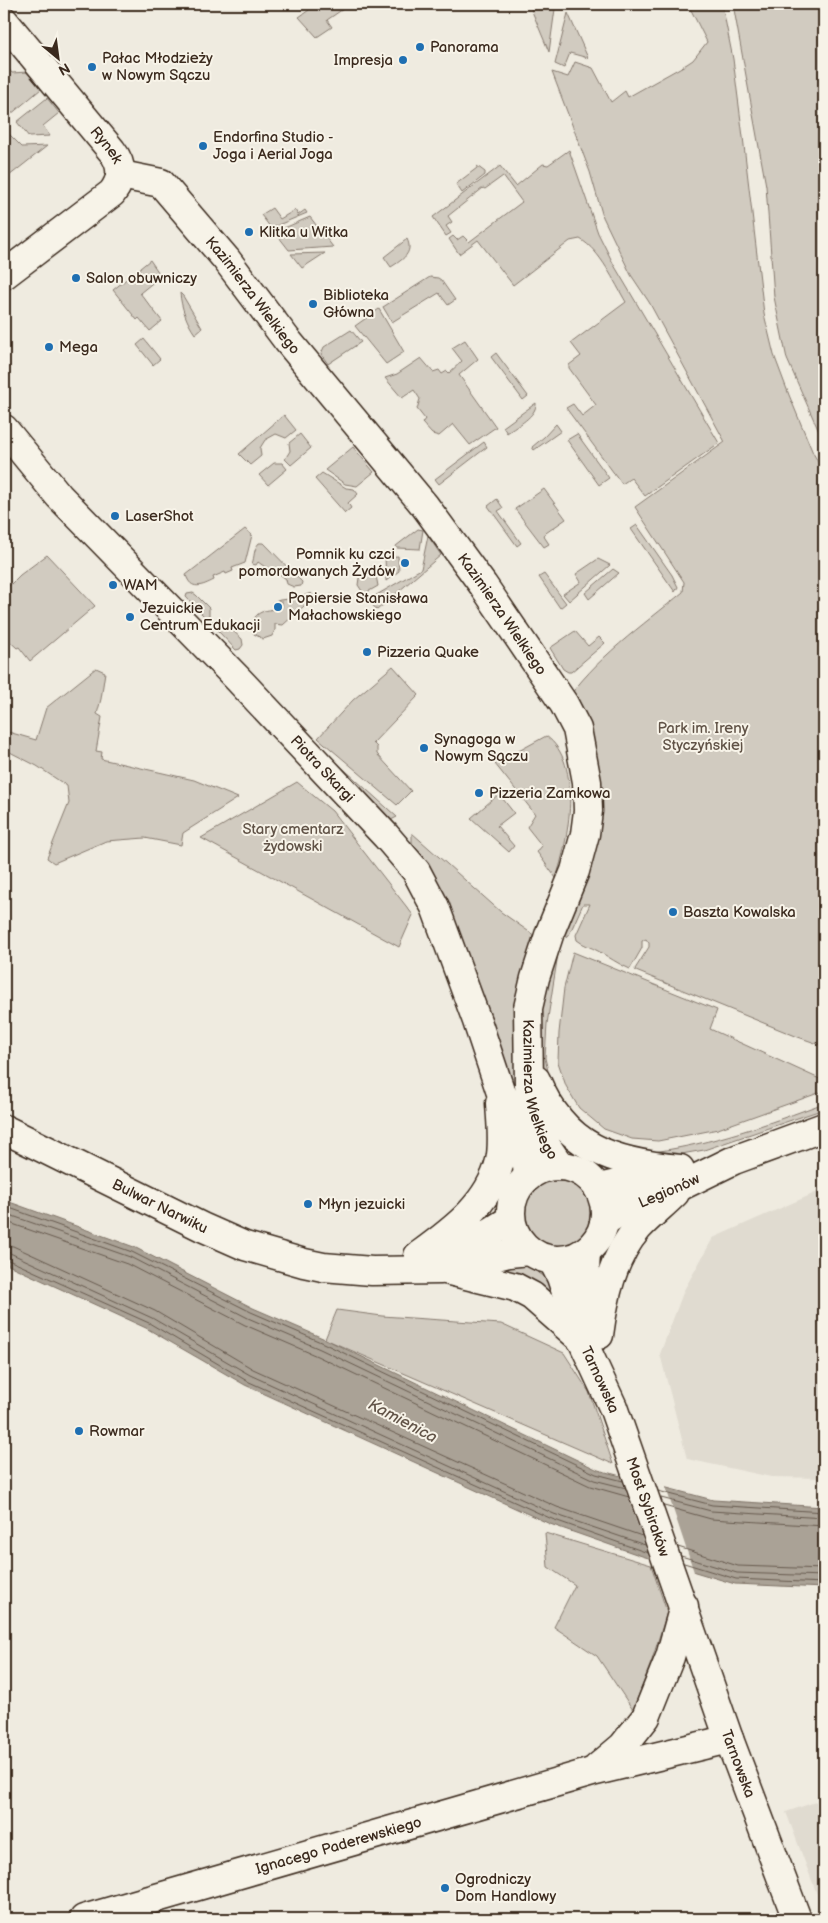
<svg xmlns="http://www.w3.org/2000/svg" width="828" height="1923" viewBox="0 0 828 1923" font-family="'Balsamiq Sans',sans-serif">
  <rect width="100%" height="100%" fill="#efebe0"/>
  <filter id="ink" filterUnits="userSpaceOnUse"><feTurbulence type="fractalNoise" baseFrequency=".02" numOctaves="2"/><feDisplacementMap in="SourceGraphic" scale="10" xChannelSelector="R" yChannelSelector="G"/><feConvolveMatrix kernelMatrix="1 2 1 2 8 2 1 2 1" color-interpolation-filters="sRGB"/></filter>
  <g filter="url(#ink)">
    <g fill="#e0dbd0">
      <path d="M824 1189V1478L771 1477 687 1459 660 1354 684 1290 713 1238Z"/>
      <path d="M824 1799V1910H823L786 1812Z"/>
    </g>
    <g fill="#d1cbc0" stroke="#867a6f">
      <path d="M305 4H344L346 7 327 20 332 27 317 37 299 17 309 10Z"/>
      <path d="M529 4H560L555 9 549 52Z"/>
      <path d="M688 4H722L733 59 743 137 764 314 774 355 789 395 813 453 824 472V1046L798 1037 636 971 635 969 649 947V943L646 939 642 941V948L630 969C618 964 609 957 598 951 591 947 583 945 577 940L576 935 590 904H583L569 935 566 937 563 936 585 835 564 704C594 659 642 626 683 592L684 582 635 507 725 442 649 302 631 275 603 217 590 172 552 72 568 77 575 62 593 68 611 102 625 91 628 97 687 64 693 60 707 42Z"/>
      <path d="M733 4H822L824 14V443L787 359 774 297 766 186Z"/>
      <path d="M568 13 588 58 570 53 564 68 555 64Z"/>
      <path d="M4 64 12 73 27 72 41 89 10 115 4 108Z"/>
      <path d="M47 98 59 113 43 126 50 136 29 137 17 122Z"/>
      <path d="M7 132 22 147 47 146 4 180V135Z"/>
      <path d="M569 150 598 233 614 265 719 443 645 496 631 478 622 484 566 408 573 404 582 416 596 405 569 368V365L581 356 571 343 626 302C614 282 601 251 580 239L570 241 513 285 478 240 459 254 449 239 453 236 457 240 463 236 469 242 522 202 503 176 485 189 483 188 448 216 452 222 446 226 451 233 446 236 433 217 500 166 516 186 543 164 548 165Z"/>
      <path d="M477 166 485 172V175L462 193 456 184 477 168Z"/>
      <path d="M272 208 280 219 295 210 298 215 305 210 307 213 271 228 261 215Z"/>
      <path d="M310 217 333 247 289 250 275 232Z"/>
      <path d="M407 239C414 253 402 260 391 267L384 257Z"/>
      <path d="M325 253 302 268 291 254Z"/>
      <path d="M150 260 161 276 140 293 162 321 150 331 139 318 137 320 113 290Z"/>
      <path d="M430 277 438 278 441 280 455 300 448 305 439 293 392 322 383 307Z"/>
      <path d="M180 293 183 296 202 328 195 334C187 323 181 307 180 293Z"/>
      <path d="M379 309 404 352 386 364 355 326Z"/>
      <path d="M351 330 361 342 328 364 321 354 324 347Z"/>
      <path d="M144 339 160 359 153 365 137 345Z"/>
      <path d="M465 340 478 359 459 375 496 427 470 445 453 424 439 436 432 434 422 423 425 419 417 409 420 399 414 390 402 398 385 378 397 374 421 358 433 372 439 370 442 374 447 371 449 373 462 361 452 348Z"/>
      <path d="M496 353 528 396 523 400 491 357Z"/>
      <path d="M536 403C537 416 517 426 507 433L503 427Z"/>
      <path d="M284 415 296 430 286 438 276 434 265 440 260 448 261 456 250 465 239 454Z"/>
      <path d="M556 424 561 431 534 450 532 447 544 437Z"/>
      <path d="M300 434 311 448 291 465 285 459 290 451 289 443Z"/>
      <path d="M577 434 609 478 599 485 567 440Z"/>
      <path d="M484 442 487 447 439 484 435 479Z"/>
      <path d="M353 447 374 472 357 486 345 484 325 470Z"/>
      <path d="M274 463H282L287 469 268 485 259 475Z"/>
      <path d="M322 473 346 488 354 489 358 494 348 503 351 508 345 513 315 479Z"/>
      <path d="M544 489 566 519 543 535 549 544 544 547 515 509Z"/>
      <path d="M497 499 503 508 498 511 521 543 517 546 488 506Z"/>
      <path d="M637 525 672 575 678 587 675 592 631 529Z"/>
      <path d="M245 529 252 535 245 563 232 568 233 571 226 574 225 572 213 577 214 580C202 586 191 591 186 575Z"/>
      <path d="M418 529 423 530 420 549 397 548 396 546Z"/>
      <path d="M428 536 441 555 377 610 368 600 421 569Z"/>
      <path d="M259 543H264L302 582 301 586 294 587 287 584 286 579 278 573 277 575 267 571 268 569 258 562 256 565 252 564C255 556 253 550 259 543Z"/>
      <path d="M47 555 95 606 30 661 19 647 17 648 4 636V591L20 575Z"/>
      <path d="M398 556 399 571 386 581 385 557Z"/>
      <path d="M598 559 610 565 569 601 563 594 581 582 576 574Z"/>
      <path d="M374 565 378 586 364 594 358 585 359 578Z"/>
      <path d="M613 569 619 573 589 599 585 593Z"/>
      <path d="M544 574 566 603 560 608 539 577Z"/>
      <path d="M193 593 196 595 209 608V616L215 624 232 626V630L242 639 243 645 240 649 236 650 186 597 187 594Z"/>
      <path d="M311 593 314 597 283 625 275 624V630L272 636 263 639 254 634 251 628C255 608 266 612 282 607V602L272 603 280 600 298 598Z"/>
      <path d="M575 631 588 646 599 637 605 643 571 672H568L563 669 550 648Z"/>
      <path d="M393 666 419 695 373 743 377 747V754L411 791 397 805 318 738 353 700Z"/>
      <path d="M96 668 105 672 101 699 97 714 102 717 96 751 102 752 101 759 194 780 238 798 183 833 181 845 145 838 106 841 54 863 47 858 69 803 67 786 37 766 4 749V727L5 731 36 740 46 708Z"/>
      <path d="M546 736C584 763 568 841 556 878L537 852 542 846 527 827 535 814 495 764Z"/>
      <path d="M336 762 397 817 389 821 332 765Z"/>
      <path d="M297 782 332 811 413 915 399 947 201 838Z"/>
      <path d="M499 794 514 813 497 826 514 846 509 852 471 818Z"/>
      <path d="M412 833 501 912 535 936 528 1122 412 843Z"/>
      <path d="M555 950 558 954 547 1024 545 1058 551 1084 547 1089 537 1048 542 995Z"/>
      <path d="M573 952 717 1010 710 1029 824 1081V1091L718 1129 658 1141 632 1139 604 1129 579 1108 566 1086 558 1062 559 1033 564 988Z"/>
      <path d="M824 1103V1109L704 1150 676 1155 653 1152C712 1144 768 1124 824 1103Z"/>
      <circle cx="558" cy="1213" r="41"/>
      <path d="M500 1260 518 1261 549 1279 558 1289 540 1294 500 1274Z"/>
      <path d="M337 1310 382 1316 501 1324 564 1353 589 1392 613 1464 325 1339Z"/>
      <path d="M545 1533 651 1565 667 1612 652 1660 633 1710 597 1656 554 1627 575 1585 548 1567Z"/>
    </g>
    <path fill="#aaa296" stroke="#7e7266" d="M4 1200 134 1247 253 1308 325 1339 598 1470 713 1500 824 1507V1588L735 1584 642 1556 550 1524 245 1385 146 1328 4 1263Z"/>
    <path fill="#efebe0" d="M619 1472 665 1485 695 1575 650 1561Z"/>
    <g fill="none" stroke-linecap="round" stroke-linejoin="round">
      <g stroke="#675a4e" stroke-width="1">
        <path d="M4 1206 132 1252 251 1312 323 1343 596 1474 623 1481"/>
        <path d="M4 1213 130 1257 248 1318 320 1349 594 1480 626 1488"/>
        <path d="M4 1221 127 1264 245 1325 317 1356 590 1486 629 1497"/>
        <path d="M4 1245 13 1246 155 1311 253 1369 557 1507 642 1536"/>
        <path d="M4 1252 10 1253 152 1318 250 1375 554 1514 645 1545"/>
        <path d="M4 1258 149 1323 247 1381 552 1519 648 1553"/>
        <path d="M658 1491 712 1505 824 1512"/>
        <path d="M661 1498 711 1511 824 1518"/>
        <path d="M664 1506 711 1519 824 1526"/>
        <path d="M678 1547 738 1566 824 1569"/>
        <path d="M681 1556 737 1573 824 1576"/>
        <path d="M684 1563 736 1579 824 1583"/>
      </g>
      <g stroke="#3b2a1e" stroke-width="31">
        <g id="secondary">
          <path id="s1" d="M4 21 112 151C123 165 123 179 112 193L4 275"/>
          <path id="s2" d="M121 175 161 183 226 259 287 340 425 506 483 585 564 704 577 729 587 782 588 811 585 834 575 871 550 932 535 978 528 1008 529 1085 532 1107 547 1147 560 1166"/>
          <path id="s3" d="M4 429 59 496 237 678 386 836 416 871 435 907 477 1021 500 1090 513 1113 526 1155 528 1177"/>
          <path d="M536 1080C564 1148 613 1163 680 1169"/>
          <path id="s4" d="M4 1129 202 1227 245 1246 304 1263 323 1267 372 1271 441 1270 509 1253 529 1251"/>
          <circle cx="558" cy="1213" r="47"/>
          <path d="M599 1188 666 1173"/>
          <path id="s5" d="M605 1221 623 1210 683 1185 734 1160 824 1127"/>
          <path d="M586 1252 585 1271 597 1327"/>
          <path d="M433 1253 487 1234 511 1219"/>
          <path d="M418 1256C452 1231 489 1205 500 1161 504 1143 501 1122 500 1103"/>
          <path id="s6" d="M553 1261 561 1277 582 1340 613 1407 729 1739 797 1919"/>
          <path d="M449 1271 515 1287 532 1296 581 1339"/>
          <path d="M599 1335C604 1297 612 1258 638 1228 649 1216 663 1205 675 1193"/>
          <path d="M597 1768 623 1746 646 1717 670 1657 684 1606"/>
          <path id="s7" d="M84 1919 592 1772 729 1739"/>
        </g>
      </g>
      <use href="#secondary" stroke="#f7f3e8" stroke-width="28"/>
    </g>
  </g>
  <g fill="#1f6fb2" stroke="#f7f3e8" stroke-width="2">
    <circle cx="420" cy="47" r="5"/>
    <circle cx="403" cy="60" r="5"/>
    <circle cx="92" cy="67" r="5"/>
    <circle cx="203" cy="146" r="5"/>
    <circle cx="249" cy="232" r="5"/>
    <circle cx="76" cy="278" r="5"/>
    <circle cx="313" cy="304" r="5"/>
    <circle cx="49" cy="347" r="5"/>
    <circle cx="115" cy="516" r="5"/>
    <circle cx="405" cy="563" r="5"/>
    <circle cx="113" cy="585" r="5"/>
    <circle cx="278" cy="607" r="5"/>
    <circle cx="130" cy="617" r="5"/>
    <circle cx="367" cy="652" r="5"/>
    <circle cx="424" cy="748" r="5"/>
    <circle cx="479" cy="793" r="5"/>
    <circle cx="673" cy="912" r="5"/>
    <circle cx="308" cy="1204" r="5"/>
    <circle cx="79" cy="1431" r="5"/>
    <circle cx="445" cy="1888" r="5"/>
  </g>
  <g text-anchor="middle" stroke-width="4" stroke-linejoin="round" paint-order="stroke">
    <g font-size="15" fill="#3b2a1e" stroke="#f7f3e8" text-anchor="start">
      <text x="430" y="52">Panorama</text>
      <text x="102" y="63">Pałac Młodzieży<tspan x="102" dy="17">w Nowym Sączu</tspan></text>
      <text x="393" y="65" text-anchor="end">Impresja</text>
      <text x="213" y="142">Endorfina Studio -<tspan x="213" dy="17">Joga i Aerial Joga</tspan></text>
      <text x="259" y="237">Klitka u Witka</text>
      <text x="86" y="283">Salon obuwniczy</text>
      <text x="323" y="300">Biblioteka<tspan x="323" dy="17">Główna</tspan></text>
      <text x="59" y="352">Mega</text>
      <text x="125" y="521">LaserShot</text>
      <text x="395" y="559" text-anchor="end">Pomnik ku czci<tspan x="395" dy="17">pomordowanych Żydów</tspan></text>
      <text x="123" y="590">WAM</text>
      <text x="288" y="603">Popiersie Stanisława<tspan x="288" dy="17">Małachowskiego</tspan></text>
      <text x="140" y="613">Jezuickie<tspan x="140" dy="17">Centrum Edukacji</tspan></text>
      <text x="377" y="657">Pizzeria Quake</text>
      <text x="434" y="744">Synagoga w<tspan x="434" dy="17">Nowym Sączu</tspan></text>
      <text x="489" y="798">Pizzeria Zamkowa</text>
      <text x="683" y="917">Baszta Kowalska</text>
      <text x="318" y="1209">Młyn jezuicki</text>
      <text x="89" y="1436">Rowmar</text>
      <text x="455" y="1884">Ogrodniczy<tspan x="455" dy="17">Dom Handlowy</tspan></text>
    </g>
    <g font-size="15" fill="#3b2a1e" stroke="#f7f3e8">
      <text dy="5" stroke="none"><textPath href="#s1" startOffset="161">Rynek</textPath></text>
      <text dy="5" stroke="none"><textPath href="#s2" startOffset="186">Kazimierza Wielkiego</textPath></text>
      <text dy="5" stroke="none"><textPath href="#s2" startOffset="591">Kazimierza Wielkiego</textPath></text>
      <text dy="5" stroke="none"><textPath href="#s3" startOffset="466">Piotra Skargi</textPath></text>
      <text dy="5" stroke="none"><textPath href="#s2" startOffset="1101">Kazimierza Wielkiego</textPath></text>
      <text dy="5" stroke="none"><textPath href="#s5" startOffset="71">Legionów</textPath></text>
      <text dy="5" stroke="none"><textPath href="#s4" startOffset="174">Bulwar Narwiku</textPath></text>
      <text dy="5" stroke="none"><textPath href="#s6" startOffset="128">Tarnowska</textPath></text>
      <text dy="5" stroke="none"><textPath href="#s6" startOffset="264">Most Sybiraków</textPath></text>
      <text dy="5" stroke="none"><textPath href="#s6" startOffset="536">Tarnowska</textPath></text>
      <text dy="5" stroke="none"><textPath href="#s7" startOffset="265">Ignacego Paderewskiego</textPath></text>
    </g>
    <g font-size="15" fill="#605246" stroke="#f7f3e8">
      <text x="703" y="733">Park im. Ireny<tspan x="703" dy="17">Styczyńskiej</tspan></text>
      <text x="293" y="834">Stary cmentarz<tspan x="293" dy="17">żydowski</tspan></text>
    </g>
    <g font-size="16" font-style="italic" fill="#625448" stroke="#f7f3e8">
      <text transform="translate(403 1420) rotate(28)" y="6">Kamienica</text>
    </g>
  </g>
  <rect width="828" height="1923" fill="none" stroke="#f7f3e8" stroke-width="20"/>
  <rect x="10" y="10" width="808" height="1903" fill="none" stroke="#3b2a1e" stroke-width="2" filter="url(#ink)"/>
  <g transform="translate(58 58) rotate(151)" stroke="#f7f3e8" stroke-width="4" paint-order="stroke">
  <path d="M0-4L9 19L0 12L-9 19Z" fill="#3b2a1e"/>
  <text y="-8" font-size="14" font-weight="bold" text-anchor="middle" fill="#3b2a1e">N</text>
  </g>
</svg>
